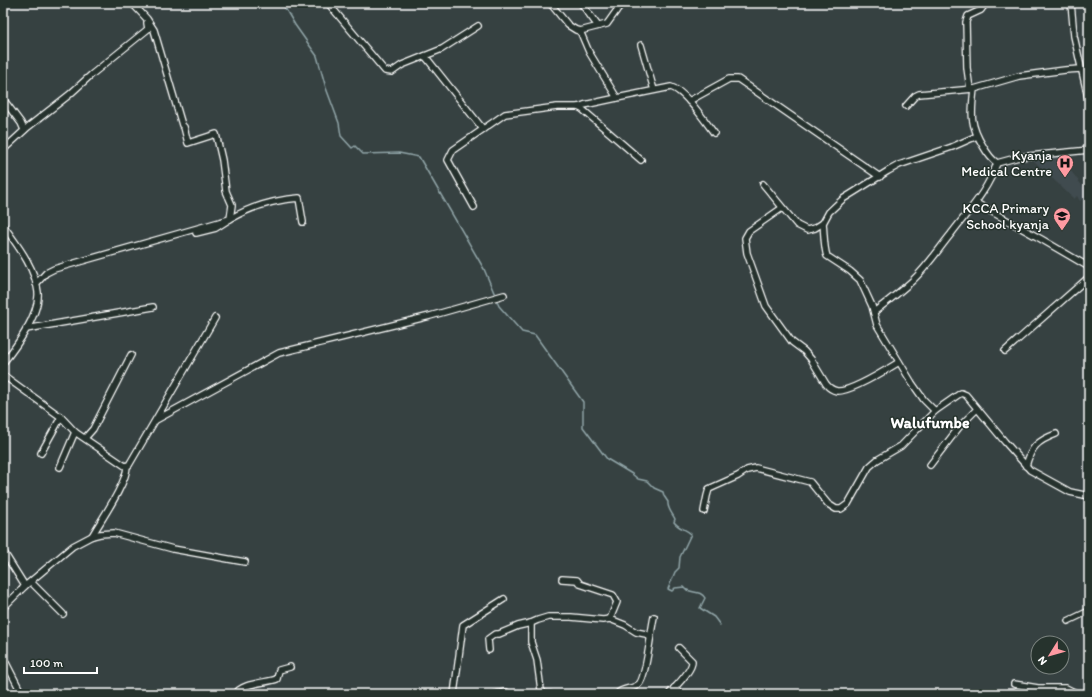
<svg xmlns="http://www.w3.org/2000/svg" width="1092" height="697" viewBox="0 0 1092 697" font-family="Itim,sans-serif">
  <rect width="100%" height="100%" fill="#364141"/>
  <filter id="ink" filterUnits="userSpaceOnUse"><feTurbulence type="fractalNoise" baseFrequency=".025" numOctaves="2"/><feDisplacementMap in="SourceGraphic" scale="8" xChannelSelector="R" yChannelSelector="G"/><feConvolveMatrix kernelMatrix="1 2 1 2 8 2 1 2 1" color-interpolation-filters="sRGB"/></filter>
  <g filter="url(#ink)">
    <path fill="#414b4f" d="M1062 154 1068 167 1089 195 1080 201 1077 196 1074 199 1031 158Z"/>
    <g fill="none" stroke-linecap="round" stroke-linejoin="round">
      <g stroke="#91a5a8" stroke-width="1.5">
        <path d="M282 3 295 25 317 56 326 88 339 123 341 136 352 148 355 146 363 154 399 153 419 157 484 269 495 295"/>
        <path d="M496 299 499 306 522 332 535 335 583 402V427L607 459 632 474 638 479 647 481 654 488 663 492 664 496 668 502C667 508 672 513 675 519L674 522C678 528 686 529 691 534L680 557 679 568 675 572 668 589 672 591 675 588 684 587 687 590C694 593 701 591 705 598L700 608 714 617 720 625"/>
      </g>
      <g stroke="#fff" stroke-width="8">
        <g id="minor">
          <path d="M132 3 147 19 154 30 182 125 184 127 188 143 216 134 222 160 226 191 232 205 230 219 216 228 196 233"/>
          <path d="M328 3 385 71 392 72 402 65 442 49 478 26"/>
          <path d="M550 3 568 25 576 30 580 31 607 24 622 3"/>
          <path d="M581 3 598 26"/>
          <path d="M1071 3 1074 36 1089 102"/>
          <path d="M580 31 589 52 617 98"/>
          <path d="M641 45 654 90"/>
          <path d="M425 56 483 129"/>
          <path d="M1081 69 1065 70 1019 76 974 89C971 114 970 125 983 146 987 153 991 159 997 163L1019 157 1089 150"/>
          <path d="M970 89 967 68 966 22 968 16 981 10 986 3"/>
          <path d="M3 99 21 123 24 130"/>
          <path d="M689 101 729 79H738L880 177"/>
          <path d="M906 106 915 96 919 94 973 89"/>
          <path d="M578 107 582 109 641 160"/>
          <path d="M3 150 28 127 69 95 91 75 148 29 147 23"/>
          <path d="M763 184 797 225 807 230 815 228 823 223 829 212 843 199 888 171 899 165 952 147 977 136"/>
          <path d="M976 203 1041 239 1089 267"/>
          <path d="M474 207 448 160 453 150 505 114 557 107H578L584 105 617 98 671 87C685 91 705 121 714 133"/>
          <path d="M782 208 749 231 745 238 747 253 766 306 792 342 804 351 811 359 826 384C829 388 832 390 837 391 851 392 886 370 899 362"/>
          <path d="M823 223C824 231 824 249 827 256L850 271 860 280 872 306 877 325 912 383 924 400 935 411 958 395 961 393 966 395 1005 442 1030 470 1070 492 1089 496"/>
          <path d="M3 225C17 245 35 267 38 292 40 314 16 347 3 363"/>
          <path d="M36 284 46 273 54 269 230 219C250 207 275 200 299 198L303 222"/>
          <path d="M874 312C887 302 900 292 912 281 927 267 938 250 951 234 969 210 987 192 997 163"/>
          <path d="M26 329 153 307"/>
          <path d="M1005 351 1089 277"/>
          <path d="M3 375 61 417 75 432"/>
          <path d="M156 420 279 353 430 316 504 295"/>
          <path d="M85 438 93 429 131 355"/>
          <path d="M41 453 61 417"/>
          <path d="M930 465 960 426 977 409"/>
          <path d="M1026 466C1031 447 1037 441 1056 434"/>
          <path d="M60 467 75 432 125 466 129 465 215 318"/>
          <path d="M704 511 707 496 709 489 738 476 747 470 756 468 810 482 828 504 836 509H841L848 504 869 467 877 460 901 446 935 411"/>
          <path d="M92 536C101 520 127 483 127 466"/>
          <path d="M3 551 25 586"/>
          <path d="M562 579 577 580 580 584 613 595 617 602 610 619"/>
          <path d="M31 582 63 614"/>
          <path d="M3 608 25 586 73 546 92 536 100 534 114 533 173 549 245 562"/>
          <path d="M1068 621 1089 611"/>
          <path d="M531 623V642L537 660 541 690 545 694H550"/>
          <path d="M489 650 488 639 495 634H499L518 626 531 623 538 620 548 617H571L603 620 610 619 625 625 636 632 646 634 650 637"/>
          <path d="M3 657 22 694"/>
          <path d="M1014 684 1038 688H1066L1078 694"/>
          <path d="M674 688 682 694"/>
          <path d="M236 694C240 683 267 683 277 679L279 670 290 667"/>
          <path d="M454 694 463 625 504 599"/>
          <path d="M496 694 506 692"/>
          <path d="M617 694C623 687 633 690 639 684 646 678 651 629 654 617"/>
          <path d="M669 694C675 687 693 670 692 661L679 648"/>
        </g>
      </g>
      <use href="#minor" stroke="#26332d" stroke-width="5.5"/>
    </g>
  </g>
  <defs>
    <g id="hospital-pin" transform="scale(0.9)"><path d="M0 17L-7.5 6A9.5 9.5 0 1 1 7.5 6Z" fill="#ff9aa2" stroke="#26332d"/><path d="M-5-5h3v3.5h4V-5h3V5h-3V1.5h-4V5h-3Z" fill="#111"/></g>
    <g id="school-pin" transform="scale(0.9)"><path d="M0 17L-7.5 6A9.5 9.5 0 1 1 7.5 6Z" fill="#ff9aa2" stroke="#26332d"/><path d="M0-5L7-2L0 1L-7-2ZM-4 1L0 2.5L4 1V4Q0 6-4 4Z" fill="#111"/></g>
  </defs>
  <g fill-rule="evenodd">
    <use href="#hospital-pin" x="1065" y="163"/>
    <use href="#school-pin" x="1062" y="216"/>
  </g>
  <g text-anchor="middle" stroke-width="3" stroke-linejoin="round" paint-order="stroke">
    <g font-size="14" fill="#fff" stroke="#26332d" text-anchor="end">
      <text x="1052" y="160">Kyanja<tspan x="1052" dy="16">Medical Centre</tspan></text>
      <text x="1049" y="213">KCCA Primary<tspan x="1049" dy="16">School kyanja</tspan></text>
    </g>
    <g font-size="16" font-weight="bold" fill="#fff" stroke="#26332d">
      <text x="930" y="428">Walufumbe</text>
    </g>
  </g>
  <rect width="1092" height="697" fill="none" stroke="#26332d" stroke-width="16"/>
  <rect x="8" y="8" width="1076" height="681" fill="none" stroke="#fff" stroke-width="1.5" filter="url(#ink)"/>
  <g transform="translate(1050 655) rotate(233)"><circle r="19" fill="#26332d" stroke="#7d8581"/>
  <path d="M0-3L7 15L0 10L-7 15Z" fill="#ff9aa2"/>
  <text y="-6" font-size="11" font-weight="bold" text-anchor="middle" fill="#ffffff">N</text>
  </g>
  <path d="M24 667v6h73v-6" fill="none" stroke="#ffffff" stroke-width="2"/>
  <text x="30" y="667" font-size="12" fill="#ffffff" stroke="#26332d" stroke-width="3" paint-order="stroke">100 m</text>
</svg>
